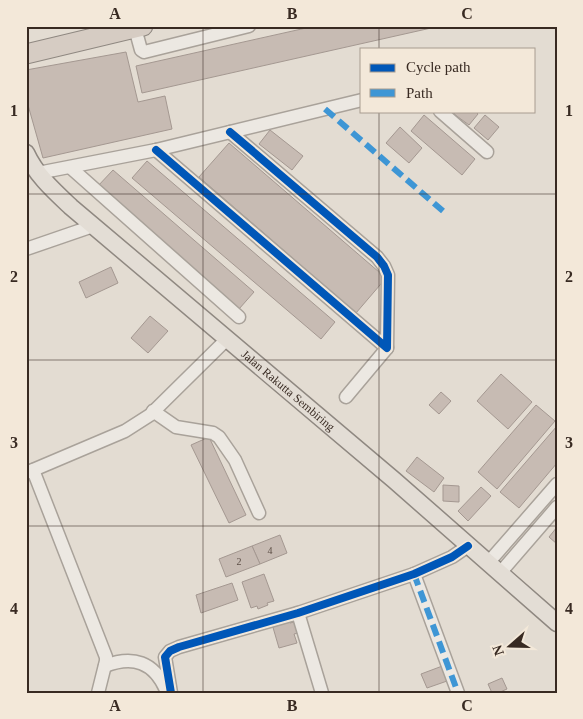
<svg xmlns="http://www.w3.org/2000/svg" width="583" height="719" viewBox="0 0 583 719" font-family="'Times New Roman',serif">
  <rect width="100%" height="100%" fill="#e3dcd2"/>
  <g fill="#c7bbb3" stroke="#a49891">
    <path d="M315 26H440L142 93 136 66Z"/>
    <path d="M126 52 138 102 165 96 172 129 43 158 26 98V70Z"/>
    <path d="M456 111H475L478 114 469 125 454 114Z"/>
    <path d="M424 115 475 159 462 175 411 131Z"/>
    <path d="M485 115 499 127 488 140 474 128Z"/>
    <path d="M400 127 422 148 409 163 386 143Z"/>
    <path d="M270 130 303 156 292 170 259 144Z"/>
    <path d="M229 143 386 278 356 313 199 177Z"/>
    <path d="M147 161 335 322 321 339 132 178Z"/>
    <path d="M113 170 254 292 239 309 97 187Z"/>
    <path d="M111 267 118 283 86 298 79 282Z"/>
    <path d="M150 316 168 331 148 353 131 338Z"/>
    <path d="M501 374 532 402 508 429 477 401Z"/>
    <path d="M441 392 451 401 439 414 429 405Z"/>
    <path d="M536 405 555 421 497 489 478 472Z"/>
    <path d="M557 426V463L519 508 500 492Z"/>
    <path d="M209 437 246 515 229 523 191 445Z"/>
    <path d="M417 457 444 478 434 492 406 471Z"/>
    <path d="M443 485 459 486V502L443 501Z"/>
    <path d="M481 487 491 496 468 521 458 511Z"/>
    <path d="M557 527V544L549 537Z"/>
    <path d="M280 535 287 553 260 564 252 546Z"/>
    <path d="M252 546 260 564 226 577 219 559Z"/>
    <path d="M264 574 274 601 267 603 268 605 258 609 257 606 251 608 242 582Z"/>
    <path d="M232 583 238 600 201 613 196 595Z"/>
    <path d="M289 619 290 623 294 622 298 633 294 634 297 643 279 648 272 624Z"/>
    <path d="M445 665 450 680 427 688 421 674Z"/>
    <path d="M502 678 507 689 498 693H492L488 684Z"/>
  </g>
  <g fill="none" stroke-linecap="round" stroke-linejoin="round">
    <g stroke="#a9a29a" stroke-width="15">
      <g id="minor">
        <path d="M135 28 141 50 144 52 249 26"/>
        <path d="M440 111 487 152"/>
        <path d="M156 150 387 348 388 275 384 266 377 257 230 132"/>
        <path d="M71 168 239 317"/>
        <path d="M38 173 156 150 362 100"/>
        <path d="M26 249 93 226"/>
        <path d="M346 397 387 348"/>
        <path d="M153 411 176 427 213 433 219 437 235 460 259 513"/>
        <path d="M33 470 106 657V661L98 693"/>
        <path d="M26 473 125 431 150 415 227 339"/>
        <path d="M488 563 557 484"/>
        <path d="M500 573 557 507"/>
        <path d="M414 574 458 693"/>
        <path d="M298 613 322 693"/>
        <path d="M105 666C133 655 154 662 166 690"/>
        <path d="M171 693 165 657 170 651 179 647 298 613 414 574 452 557 468 546"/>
      </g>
    </g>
    <g stroke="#8f8881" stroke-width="19">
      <g id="major">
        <path id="s1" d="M26 153C36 175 54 191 71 207L394 480 557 623"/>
      </g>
    </g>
    <g stroke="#8f8881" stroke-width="21">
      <path id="highway" d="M26 54 143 26"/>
    </g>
    <use href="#minor" stroke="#ece8e2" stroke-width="12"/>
    <use href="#major" stroke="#e3ddd5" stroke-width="16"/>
    <use href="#highway" stroke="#d6ccc3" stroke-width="19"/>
    <g stroke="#3e96d5" stroke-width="6" stroke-dasharray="12 6" stroke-linecap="butt">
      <path d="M325 109 443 211"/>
      <path d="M414 574 458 693"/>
    </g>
    <g stroke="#f3e8d9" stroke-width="11">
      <g id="cycleway">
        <path d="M156 150 387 348 388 275 384 266 377 257 230 132"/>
        <path d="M171 693 165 657 170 651 179 647 298 613 414 574 452 557 468 546"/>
      </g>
    </g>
    <use href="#cycleway" stroke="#0057b8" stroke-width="8"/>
  </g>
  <path fill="none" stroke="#382a22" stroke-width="1" stroke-opacity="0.55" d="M203 26V693M379 26V49M379 111V693M26 194H557M26 360H557M26 526H557"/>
  <g text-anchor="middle" stroke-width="5" stroke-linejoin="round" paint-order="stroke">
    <g font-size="10" fill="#5c4e46">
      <text x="270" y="554">4</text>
      <text x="239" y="565">2</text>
    </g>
    <g font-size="12" fill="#382a22" stroke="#f3e8d9">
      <text dy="4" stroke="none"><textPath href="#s1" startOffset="355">Jalan Rakutta Sembiring</textPath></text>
    </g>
  </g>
  <rect width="583" height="719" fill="none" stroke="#f3e8d9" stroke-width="55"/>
  <rect x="360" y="48" width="175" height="65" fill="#f3e8d9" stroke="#a89c90"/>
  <rect x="370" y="64" width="25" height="8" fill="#0057b8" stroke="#a89c90"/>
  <text x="406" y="72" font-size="15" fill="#382a22">Cycle path</text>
  <rect x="370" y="89" width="25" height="8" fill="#3e96d5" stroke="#a89c90"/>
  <text x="406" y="98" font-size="15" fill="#382a22">Path</text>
  <g transform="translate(510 646) rotate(250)" stroke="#f3e8d9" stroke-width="4" paint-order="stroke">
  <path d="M0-4L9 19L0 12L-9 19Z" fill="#382a22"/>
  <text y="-8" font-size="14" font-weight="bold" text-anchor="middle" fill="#382a22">N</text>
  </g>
  <rect x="28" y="28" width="528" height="664" fill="none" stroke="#382a22" stroke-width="2"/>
  <g font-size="16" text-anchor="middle" font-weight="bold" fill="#382a22">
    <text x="115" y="19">A</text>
    <text x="292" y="19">B</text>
    <text x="467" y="19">C</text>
    <text x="14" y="116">1</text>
    <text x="569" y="116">1</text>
    <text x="14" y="282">2</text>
    <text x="569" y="282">2</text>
    <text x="14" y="448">3</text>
    <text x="569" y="448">3</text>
    <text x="14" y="614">4</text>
    <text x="569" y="614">4</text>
    <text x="115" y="711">A</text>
    <text x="292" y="711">B</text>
    <text x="467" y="711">C</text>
  </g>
</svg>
